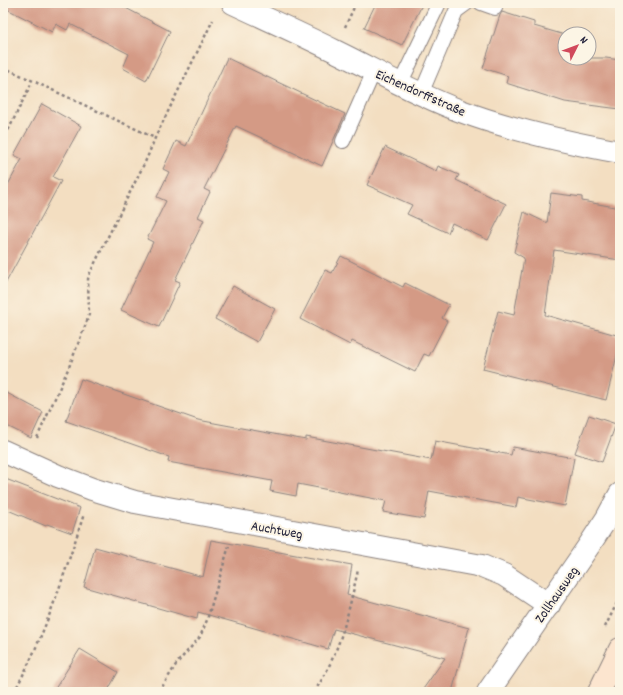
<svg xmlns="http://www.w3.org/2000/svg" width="623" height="695" viewBox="0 0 623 695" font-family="Dekko,sans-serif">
  <rect width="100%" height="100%" fill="#fcf5e5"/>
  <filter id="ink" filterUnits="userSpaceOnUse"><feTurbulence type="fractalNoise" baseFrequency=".025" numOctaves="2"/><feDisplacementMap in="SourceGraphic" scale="8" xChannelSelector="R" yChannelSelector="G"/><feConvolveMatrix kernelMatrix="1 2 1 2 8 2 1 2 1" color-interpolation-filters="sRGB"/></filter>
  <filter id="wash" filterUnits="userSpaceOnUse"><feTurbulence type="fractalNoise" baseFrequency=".012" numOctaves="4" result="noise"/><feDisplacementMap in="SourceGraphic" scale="16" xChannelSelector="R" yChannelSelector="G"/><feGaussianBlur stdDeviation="0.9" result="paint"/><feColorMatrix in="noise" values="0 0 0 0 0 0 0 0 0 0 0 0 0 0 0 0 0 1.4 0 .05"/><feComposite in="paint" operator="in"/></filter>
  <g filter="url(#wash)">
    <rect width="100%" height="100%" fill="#f3dec1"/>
    <g id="blocks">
      <g fill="#d49a85">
        <path d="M3 3H116L170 31 146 81 123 68 129 54 70 24 67 30 56 24 52 32 3 7Z"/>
        <path d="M376 3H423L402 45 364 28Z"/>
        <path d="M502 12 534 22V26L565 35V58H606L620 60V109L565 102 506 83 508 76 483 68 500 15Z"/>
        <path d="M227 58 345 114 322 166 236 126 204 189 210 192 198 217 204 220 175 280 180 282 159 327 121 310 153 242 147 239 166 201 157 197 169 172 163 169 176 141 186 146Z"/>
        <path d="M42 104 81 126 53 177 61 181 3 288V194L22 159 14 155Z"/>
        <path d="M385 147 436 171 438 166 459 175 456 180 506 204 488 240 452 223 448 233 407 214 412 205 367 185Z"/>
        <path d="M551 193 582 197V201L620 208V260L554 250 545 315 620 336V343L606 400 483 369 498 311 514 315 524 258 514 252 524 212 547 223Z"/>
        <path d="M341 256 403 287 405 283 449 305 442 318 447 321 429 356 424 354 415 372 352 341 350 345 300 319 325 270 332 273Z"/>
        <path d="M233 286 275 309 257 342 215 319Z"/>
        <path d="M81 379 198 420 306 440V437L431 460 435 441 511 455 513 447 574 458 565 506 518 497 516 507 429 491 424 519 383 512 386 501 298 484 296 496 270 491 272 481 168 462 169 457 66 421Z"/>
        <path d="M3 391 43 412 31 438 3 424Z"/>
        <path d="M589 415 616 424 602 462 575 453Z"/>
        <path d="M3 478 80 508 72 533 47 524 46 526 3 508Z"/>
        <path d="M211 540 352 565 347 595 469 628 452 692H421L445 658 334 629 328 649 198 612 197 619 84 587 95 547 203 577Z"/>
        <path d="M80 649 118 672 107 692H53Z"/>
      </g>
    </g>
  </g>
  <g filter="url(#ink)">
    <use href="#blocks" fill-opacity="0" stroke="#8a807e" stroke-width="1"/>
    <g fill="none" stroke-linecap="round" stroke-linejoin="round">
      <g stroke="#8a807e" stroke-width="16">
        <g id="service">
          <path d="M481 3 495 8"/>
          <path d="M400 84 439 3"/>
          <path d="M421 94 456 11 467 3"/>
          <path d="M343 141 374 71"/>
        </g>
      </g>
      <g stroke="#8a807e" stroke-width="24">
        <g id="minor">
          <path d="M233 3C267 19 301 34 335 51 376 71 416 94 458 110 511 130 565 142 620 152"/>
          <path d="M3 451 58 476 92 489 135 502 482 566 504 575 549 605"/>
          <path d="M488 692 588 547 607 518 620 494"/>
        </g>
      </g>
      <g stroke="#8a807e" stroke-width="24">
        <path id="secondary" d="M599 692 620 649"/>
      </g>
      <g stroke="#8a807e" stroke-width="2.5" stroke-dasharray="3 3" stroke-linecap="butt">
        <path d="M345 27 356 3"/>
        <path d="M3 67 155 138"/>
        <path d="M3 141 32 82"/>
        <path d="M37 438 69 367 87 321 89 314 88 279 89 275 147 158 155 138 213 20"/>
        <path d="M605 627 620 597"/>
        <path d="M14 692C45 636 64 575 84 514"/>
        <path d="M159 692 177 663 200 637 207 620 229 546"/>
        <path d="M314 692C340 654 348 614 358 570"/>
      </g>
      <use href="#service" stroke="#fff" stroke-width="14"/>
      <use href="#minor" stroke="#fff" stroke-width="22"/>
      <use href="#secondary" stroke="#fce5cf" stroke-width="22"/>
    </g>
  </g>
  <g text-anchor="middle" stroke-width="4" stroke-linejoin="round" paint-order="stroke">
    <g font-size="14" fill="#22223b" stroke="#fcf5e5">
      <text transform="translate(421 92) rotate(24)" y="5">Eichendorffstraße</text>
      <text transform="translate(277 529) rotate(10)" y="5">Auchtweg</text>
      <text transform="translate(556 594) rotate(-55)" y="5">Zollhausweg</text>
    </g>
  </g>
  <rect width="623" height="695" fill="none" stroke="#fcf5e5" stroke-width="16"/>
  <g transform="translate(577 46) rotate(48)"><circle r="19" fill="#fcf5e5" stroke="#a5a1a1"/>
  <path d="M0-3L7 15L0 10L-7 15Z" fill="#d1495b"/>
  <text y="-6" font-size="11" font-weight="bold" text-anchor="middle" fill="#22223b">N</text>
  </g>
</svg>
